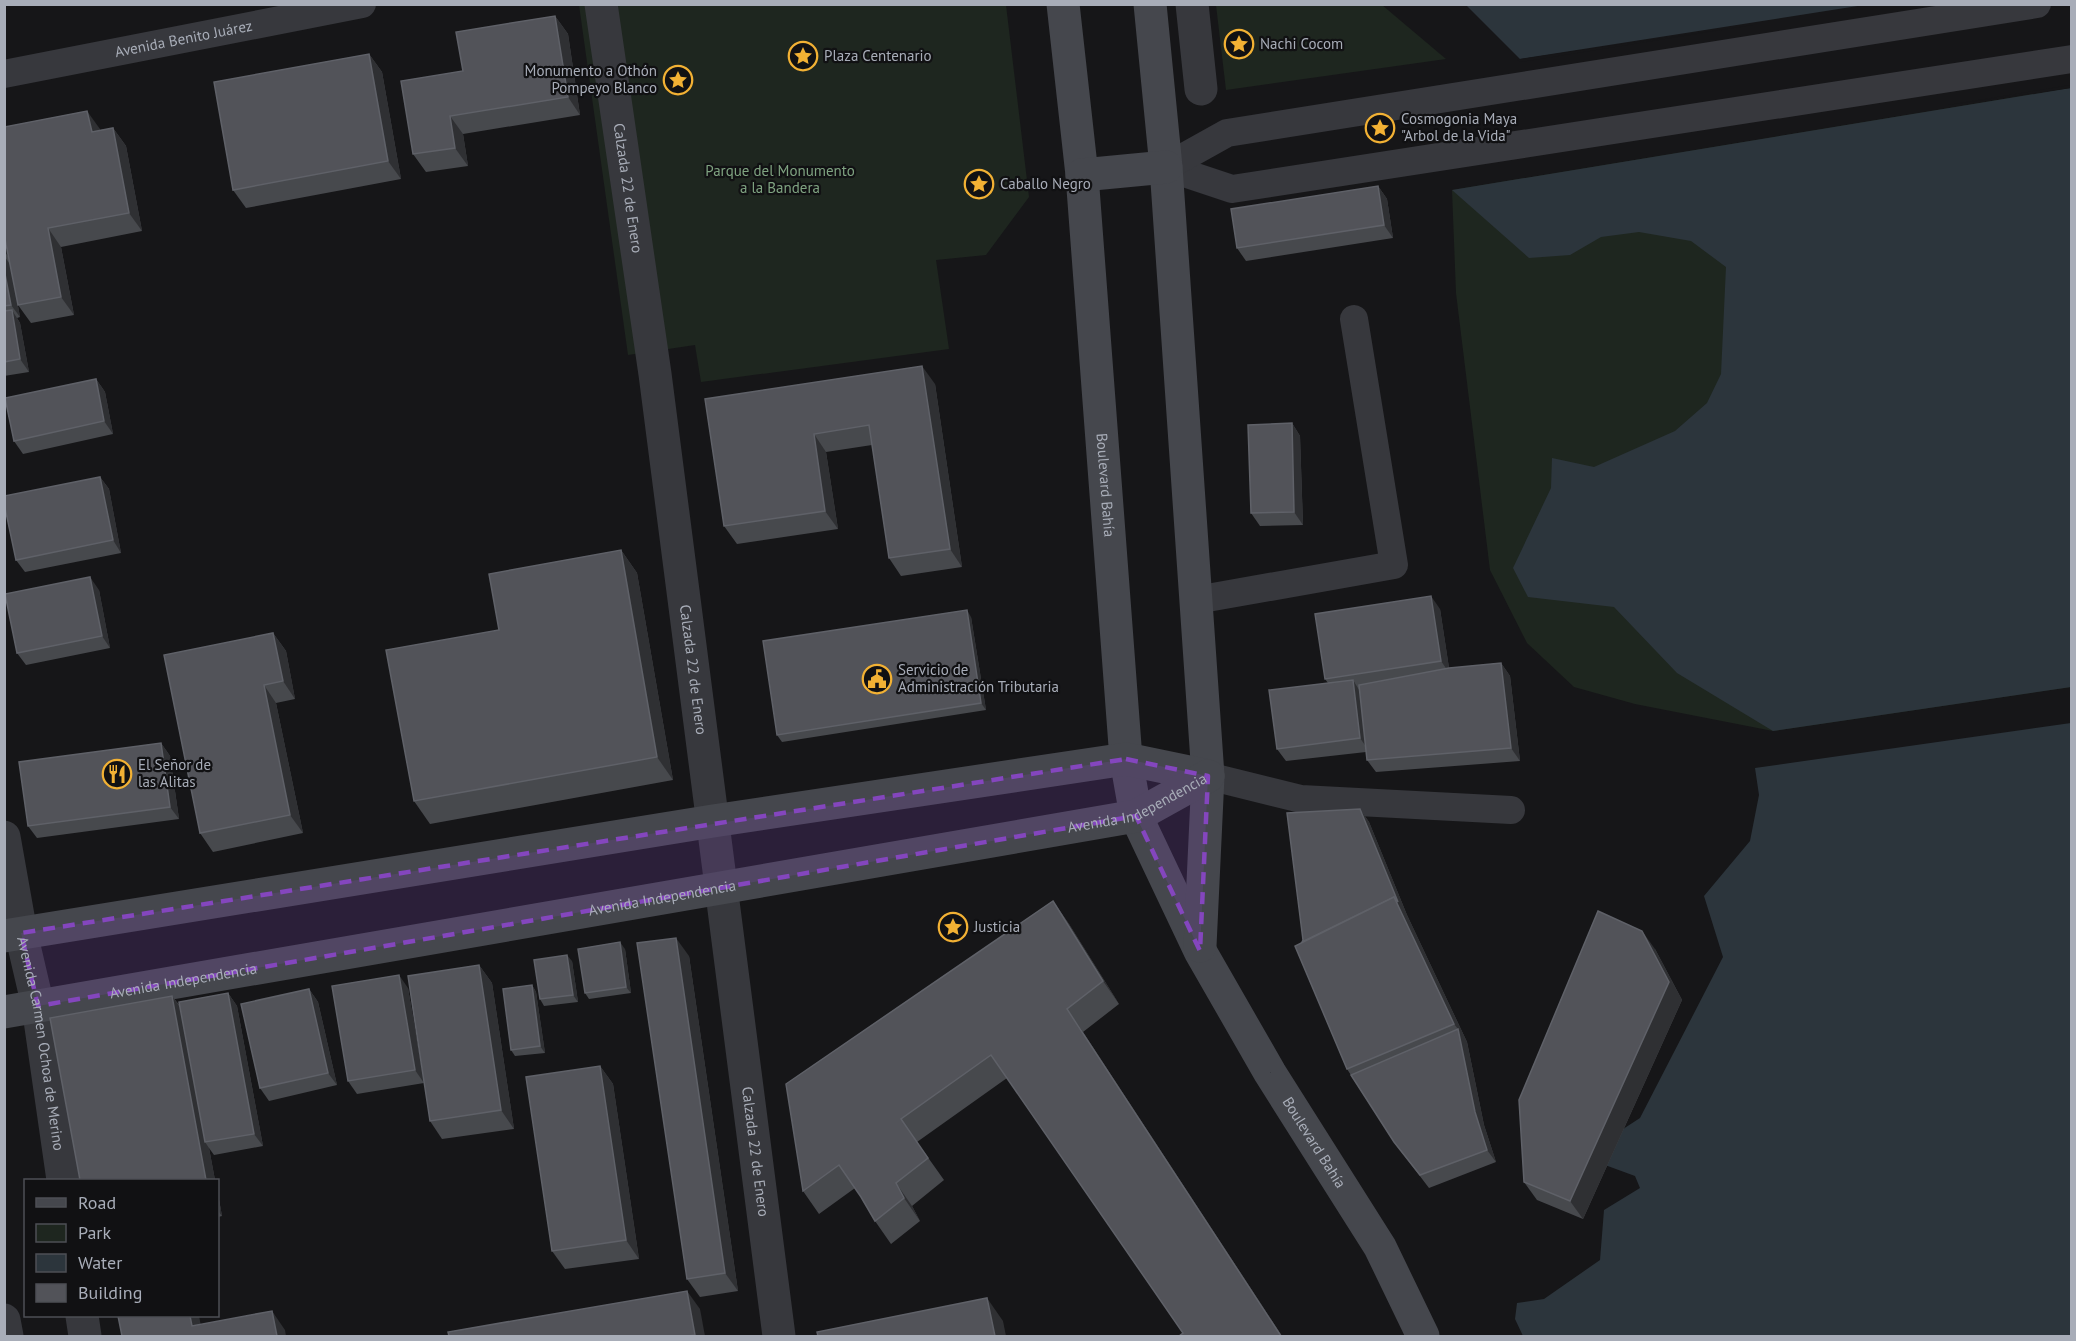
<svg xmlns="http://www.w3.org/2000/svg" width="2076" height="1341" viewBox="0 0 2076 1341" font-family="'PT Sans',sans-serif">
  <rect width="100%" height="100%" fill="#161618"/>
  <g fill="#1e261f">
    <path d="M579 5H1006L1029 197 986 255 936 260 949 349 701 382 695 345 628 355Z"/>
    <path d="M1216 5H1382L1446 59 1226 90Z"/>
    <path d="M2071 88V687L1773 731 1635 704 1574 687 1527 643 1490 570 1456 293 1452 190Z"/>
  </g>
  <g fill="#2c353c">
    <path d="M1466 5H1864L1520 59Z"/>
    <path d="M2071 88V687L1773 731 1677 673 1614 607 1528 597 1513 568 1551 488 1552 458 1594 467 1675 431 1707 403 1721 374 1726 267 1691 241 1639 232 1601 237 1570 255 1529 258 1452 190Z"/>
    <path d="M2071 723V1336H1523L1515 1319 1517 1303 1544 1299 1600 1260 1604 1210 1640 1188 1635 1176 1605 1165 1600 1144 1640 1118 1723 957 1704 896 1750 841 1759 795 1755 768Z"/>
  </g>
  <g fill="#161618">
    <path d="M1753 25 1521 62 1517 60 1520 59Z"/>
    <path d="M2071 85V88L1948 105Z"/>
  </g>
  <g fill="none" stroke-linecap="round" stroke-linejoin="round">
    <g stroke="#37383d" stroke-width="28">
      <path id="s1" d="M4 74 362 4"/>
      <path d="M1166 167 1232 189 2072 59"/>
      <path d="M1166 167 1227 133 2037 4"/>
      <path d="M1196 600 1394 565 1354 319"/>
      <path d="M1208 776 1301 799 1511 810"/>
    </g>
    <g stroke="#37383d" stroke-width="33">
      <path id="s2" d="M601 4 655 374 779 1336"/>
      <path d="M1192 4 1201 89"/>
      <path id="s3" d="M4 837 21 933 38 1006 63 1180"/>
      <path d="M82 1316 85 1336"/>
      <path d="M4 1320 7 1336"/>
    </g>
    <g stroke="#45474d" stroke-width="33">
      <path id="s4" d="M1063 4 1082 175 1126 759 1136 816 1200 951 1270 1073 1380 1247 1423 1336"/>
      <path d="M1150 4 1166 167 1208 776 1200 946"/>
      <path d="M1082 175 1166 167"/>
      <path d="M4 936 713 821 1126 759 1208 776"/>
      <path id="s5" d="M4 1012 1136 816 1208 776"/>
    </g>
  </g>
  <g fill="#47494d">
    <path d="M555 16 568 34 580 115 463 134 468 166 426 172 413 154 463 71Z"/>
    <path d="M369 54 382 72 401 179 246 208 233 190Z"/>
    <path d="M4 127 100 130 113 128 126 146 142 231 61 247 74 315 31 323 18 305 13 278 20 317 17 318 20 323 29 372 4 376Z"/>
    <path d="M1378 186 1387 199 1393 238 1246 261 1237 248Z"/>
    <path d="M96 379 105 392 113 434 23 454 14 441Z"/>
    <path d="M935 384 962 567 901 576 889 558 872 445 826 452 838 529 737 544 724 526 705 399Z"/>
    <path d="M1292 423 1300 436 1303 525 1260 526 1251 513Z"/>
    <path d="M100 477 109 489 121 553 25 572 16 560Z"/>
    <path d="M621 550 637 573 673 780 430 824 414 801Z"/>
    <path d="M99 590 110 648 26 665 17 653Z"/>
    <path d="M1440 609 1449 668 1501 663 1510 676 1520 761 1376 772 1367 760 1366 752 1286 761 1277 749 1328 683 1325 679Z"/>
    <path d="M971 617 986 710 782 742 777 735Z"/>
    <path d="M273 633 286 651 295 699 276 703 303 833 213 852 200 833Z"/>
    <path d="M161 743 170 756 179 819 37 838 28 826Z"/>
    <path d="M1360 809 1369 822 1407 915 1467 1042 1484 1125 1496 1162 1429 1188 1394 1142 1347 1069 1302 942Z"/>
    <path d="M1053 901 1069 924 1119 1004 1083 1032 1282 1336H1179L1183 1333 1007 1078 917 1142 944 1180 912 1206 920 1221 891 1244 875 1221 861 1197 855 1188 819 1214 803 1191Z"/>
    <path d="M625 949 631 993 589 999 585 993Z"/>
    <path d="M1655 949 1682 1000 1583 1219 1537 1200 1524 1182Z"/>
    <path d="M689 956 738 1291 700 1297 687 1279Z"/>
    <path d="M572 961 578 1002 544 1006 540 999Z"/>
    <path d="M479 965 492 983 514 1129 442 1139 430 1121Z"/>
    <path d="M532 985 536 992 545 1053 515 1056 511 1050Z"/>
    <path d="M408 988 424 1083 357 1094 348 1081Z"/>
    <path d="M309 989 318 1002 337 1085 269 1101 260 1088Z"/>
    <path d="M228 993 237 1006 263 1146 214 1155 209 1148 215 1180H80L172 996 180 1006Z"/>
    <path d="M600 1066 613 1084 639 1259 565 1269 552 1251Z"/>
    <path d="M218 1194 222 1216 218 1217Z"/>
  </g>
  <g fill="#2f3033">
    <path d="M555 16 568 34 580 115 568 97Z"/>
    <path d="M369 54 382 72 401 179 388 161Z"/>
    <path d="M87 111 100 129 104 150 92 132Z"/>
    <path d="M450 116 463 134 468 166 455 148Z"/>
    <path d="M113 128 126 146 142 231 129 213Z"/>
    <path d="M1378 186 1387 199 1393 238 1384 225Z"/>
    <path d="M4 226 11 260 4 251Z"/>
    <path d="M48 228 61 247 74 315 61 297Z"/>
    <path d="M4 256 10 264 20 317 11 305 4 269Z"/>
    <path d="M12 310 20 323 29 372 20 359Z"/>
    <path d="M922 366 935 384 962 567 950 549Z"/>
    <path d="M96 379 105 392 113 434 104 421Z"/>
    <path d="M1292 423 1300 436 1303 525 1294 512Z"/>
    <path d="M814 434 826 452 838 529 825 511Z"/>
    <path d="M100 477 109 489 121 553 113 540Z"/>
    <path d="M621 550 637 573 673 780 657 757Z"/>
    <path d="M90 577 99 590 110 648 102 636Z"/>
    <path d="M1431 596 1440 609 1450 674 1441 661Z"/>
    <path d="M967 610 971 617 986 710 981 703Z"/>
    <path d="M273 633 286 651 295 699 283 681Z"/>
    <path d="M1501 663 1510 676 1520 761 1511 748Z"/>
    <path d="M1353 680 1361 693 1369 751 1360 738Z"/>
    <path d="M264 685 276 703 303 833 290 815Z"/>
    <path d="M161 743 170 756 179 819 170 807Z"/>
    <path d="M1360 809 1369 822 1407 915 1467 1042 1484 1125 1496 1162 1487 1150 1475 1112 1458 1029 1454 1024 1394 897Z"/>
    <path d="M1053 901 1069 924 1119 1004 1103 981Z"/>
    <path d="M1642 931 1655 949 1682 1000 1583 1219 1570 1201Z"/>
    <path d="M676 938 689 956 738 1291 725 1273Z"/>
    <path d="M620 942 625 949 631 993 626 987Z"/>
    <path d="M567 955 572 961 578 1002 573 995Z"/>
    <path d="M479 965 492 983 514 1129 501 1110Z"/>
    <path d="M399 975 408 988 424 1083 415 1070Z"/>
    <path d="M532 985 536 992 545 1053 540 1046Z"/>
    <path d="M309 989 318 1002 337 1085 328 1073Z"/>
    <path d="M228 993 237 1006 263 1146 254 1134Z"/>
    <path d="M172 996 185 1014 205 1142 209 1148 215 1180H206Z"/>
    <path d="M1067 1009 1083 1032 1282 1336H1281Z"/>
    <path d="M600 1066 613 1084 639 1259 626 1240Z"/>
    <path d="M896 1183 912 1206 920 1221 904 1198Z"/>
    <path d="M218 1194 222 1216 218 1211Z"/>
    <path d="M687 1291 700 1309 705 1336H696L695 1335Z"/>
    <path d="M987 1298 1003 1321 1006 1336H995Z"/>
    <path d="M272 1311 285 1330 286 1336H277Z"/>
    <path d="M190 1316H199L203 1336 192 1326Z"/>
  </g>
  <g fill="#525359" stroke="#5f6168" stroke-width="1.5">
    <path d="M555 16 568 97 450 116 455 148 413 154 401 81 463 71 456 32Z"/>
    <path d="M369 54 388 161 233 190 214 82Z"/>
    <path d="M87 111 92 132 113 128 129 213 48 228 61 297 18 305 4 234V127Z"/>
    <path d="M1378 186 1384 225 1237 248 1231 209Z"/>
    <path d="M4 269 11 305 4 306Z"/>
    <path d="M12 310 20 359 4 362V311Z"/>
    <path d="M922 366 950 549 889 558 869 425 814 434 825 511 724 526 705 399Z"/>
    <path d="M96 379 104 421 14 441 5 398Z"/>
    <path d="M1292 423 1294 512 1251 513 1248 425Z"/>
    <path d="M100 477 113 540 16 560 4 503V496Z"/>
    <path d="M621 550 657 757 414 801 386 650 499 630 489 574Z"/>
    <path d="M90 577 102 636 17 653 5 594Z"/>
    <path d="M1431 596 1441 661 1325 679 1315 614Z"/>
    <path d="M967 610 981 703 777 735 763 641Z"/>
    <path d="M273 633 283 681 264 685 290 815 200 833 164 655Z"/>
    <path d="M1501 663 1511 748 1367 760 1359 685 1449 668Z"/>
    <path d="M1353 680 1360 738 1277 749 1269 690Z"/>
    <path d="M161 743 170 807 28 826 19 762Z"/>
    <path d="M1360 809 1398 902 1394 897 1302 942 1303 940 1287 813Z"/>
    <path d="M1394 897 1454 1024 1347 1069 1295 946Z"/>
    <path d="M1053 901 1103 981 1067 1009 1281 1336H1179L1183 1333 991 1055 901 1119 928 1158 896 1183 904 1198 875 1221 861 1197 839 1165 803 1191 786 1084Z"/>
    <path d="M1598 911 1642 931 1669 982 1570 1201 1524 1182 1519 1100Z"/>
    <path d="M676 938 725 1273 687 1279 637 943Z"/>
    <path d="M620 942 626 987 585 993 578 949Z"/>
    <path d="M567 955 573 995 540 999 534 960Z"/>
    <path d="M479 965 501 1110 430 1121 408 976Z"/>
    <path d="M399 975 415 1070 348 1081 332 986Z"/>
    <path d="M532 985 540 1046 511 1050 503 989Z"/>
    <path d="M309 989 328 1073 260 1088 241 1004Z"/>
    <path d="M228 993 254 1134 205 1142 179 1002Z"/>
    <path d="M172 996 206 1180H80L50 1018Z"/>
    <path d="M1458 1029 1475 1112 1487 1150 1420 1175 1394 1142 1351 1075Z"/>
    <path d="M600 1066 626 1240 552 1251 526 1077Z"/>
    <path d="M687 1291 695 1335 688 1336H449L448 1332Z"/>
    <path d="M987 1298 995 1336H818L817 1332Z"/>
    <path d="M272 1311 277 1336H122L118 1316H190L192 1326Z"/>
  </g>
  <path fill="#8446be" fill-opacity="0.2" stroke="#8446be" stroke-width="4.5" stroke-dasharray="12 8" stroke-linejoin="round" d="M1126 759 1208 776 1200 951 1136 816 38 1006 21 933Z"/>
  <defs>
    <g id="sight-ring" transform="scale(1.5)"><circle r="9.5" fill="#111113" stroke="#f2b134" stroke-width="1.5"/><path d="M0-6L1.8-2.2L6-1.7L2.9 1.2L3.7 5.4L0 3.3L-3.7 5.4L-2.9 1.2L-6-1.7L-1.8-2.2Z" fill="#f2b134"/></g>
    <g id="civic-ring" transform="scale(1.5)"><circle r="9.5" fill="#111113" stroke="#f2b134" stroke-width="1.5"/><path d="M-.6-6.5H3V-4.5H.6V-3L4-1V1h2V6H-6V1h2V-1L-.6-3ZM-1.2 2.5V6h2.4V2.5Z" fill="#f2b134"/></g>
    <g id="restaurant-ring" transform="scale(1.5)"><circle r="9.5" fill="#111113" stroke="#f2b134" stroke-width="1.5"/><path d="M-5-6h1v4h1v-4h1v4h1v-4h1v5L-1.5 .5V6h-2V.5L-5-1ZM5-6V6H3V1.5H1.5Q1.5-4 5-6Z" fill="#f2b134"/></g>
  </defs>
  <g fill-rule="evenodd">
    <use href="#sight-ring" x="1239" y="44"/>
    <use href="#sight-ring" x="803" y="56"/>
    <use href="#sight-ring" x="678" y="80"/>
    <use href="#sight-ring" x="1380" y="128"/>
    <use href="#sight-ring" x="979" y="184"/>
    <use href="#civic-ring" x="877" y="679"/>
    <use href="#restaurant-ring" x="117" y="774"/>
    <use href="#sight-ring" x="953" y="927"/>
  </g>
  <g text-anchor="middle" stroke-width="4.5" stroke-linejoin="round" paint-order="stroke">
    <g font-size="15" fill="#a8adb8" stroke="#111113">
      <text dy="5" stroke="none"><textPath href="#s1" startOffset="183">Avenida Benito Juárez</textPath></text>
      <text dy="5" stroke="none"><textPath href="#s2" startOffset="186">Calzada 22 de Enero</textPath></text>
      <text dy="5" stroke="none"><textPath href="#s4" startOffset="483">Boulevard Bahía</textPath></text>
      <text dy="5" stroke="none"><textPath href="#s2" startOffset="672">Calzada 22 de Enero</textPath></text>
      <text dy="5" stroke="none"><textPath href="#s5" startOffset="1154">Avenida Independencia</textPath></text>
      <text dy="5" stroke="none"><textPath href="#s5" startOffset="668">Avenida Independencia</textPath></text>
      <text dy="5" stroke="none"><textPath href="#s5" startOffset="182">Avenida Independencia</textPath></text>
      <text dy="5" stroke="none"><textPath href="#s3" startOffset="210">Avenida Carmen Ochoa de Merino</textPath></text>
      <text dy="5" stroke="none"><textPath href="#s4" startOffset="1188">Boulevard Bahía</textPath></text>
      <text dy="5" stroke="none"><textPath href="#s2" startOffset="1158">Calzada 22 de Enero</textPath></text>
    </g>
    <g font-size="15" fill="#a8adb8" stroke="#111113" text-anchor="start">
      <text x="1260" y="49">Nachi Cocom</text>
      <text x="824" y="61">Plaza Centenario</text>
      <text x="657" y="76" text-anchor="end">Monumento a Othón<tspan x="657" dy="17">Pompeyo Blanco</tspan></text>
      <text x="1401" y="124">Cosmogonia Maya<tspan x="1401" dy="17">"Arbol de la Vida"</tspan></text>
      <text x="1000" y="189">Caballo Negro</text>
      <text x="898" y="675">Servicio de<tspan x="898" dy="17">Administración Tributaria</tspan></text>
      <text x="138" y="770">El Señor de<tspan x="138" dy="17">las Alitas</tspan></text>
      <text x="974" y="932">Justicia</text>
    </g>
    <g font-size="15" fill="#7fa381" stroke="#111113">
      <text x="780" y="176">Parque del Monumento<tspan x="780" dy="17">a la Bandera</tspan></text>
    </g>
  </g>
  <rect width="2076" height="1341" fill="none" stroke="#a8adb8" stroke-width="12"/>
  <rect x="24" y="1179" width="195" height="138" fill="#111113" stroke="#4d4f55" stroke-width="1.5"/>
  <rect x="36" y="1198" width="30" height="9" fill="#45474d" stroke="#4d4f55" stroke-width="1.5"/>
  <text x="78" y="1209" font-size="18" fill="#a8adb8">Road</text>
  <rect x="36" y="1224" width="30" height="18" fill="#1e261f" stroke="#4d4f55" stroke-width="1.5"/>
  <text x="78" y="1239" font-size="18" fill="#a8adb8">Park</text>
  <rect x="36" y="1254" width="30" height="18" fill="#2c353c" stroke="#4d4f55" stroke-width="1.5"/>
  <text x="78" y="1269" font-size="18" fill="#a8adb8">Water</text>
  <rect x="36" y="1284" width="30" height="18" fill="#525359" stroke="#4d4f55" stroke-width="1.5"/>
  <text x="78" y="1299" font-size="18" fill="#a8adb8">Building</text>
</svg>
